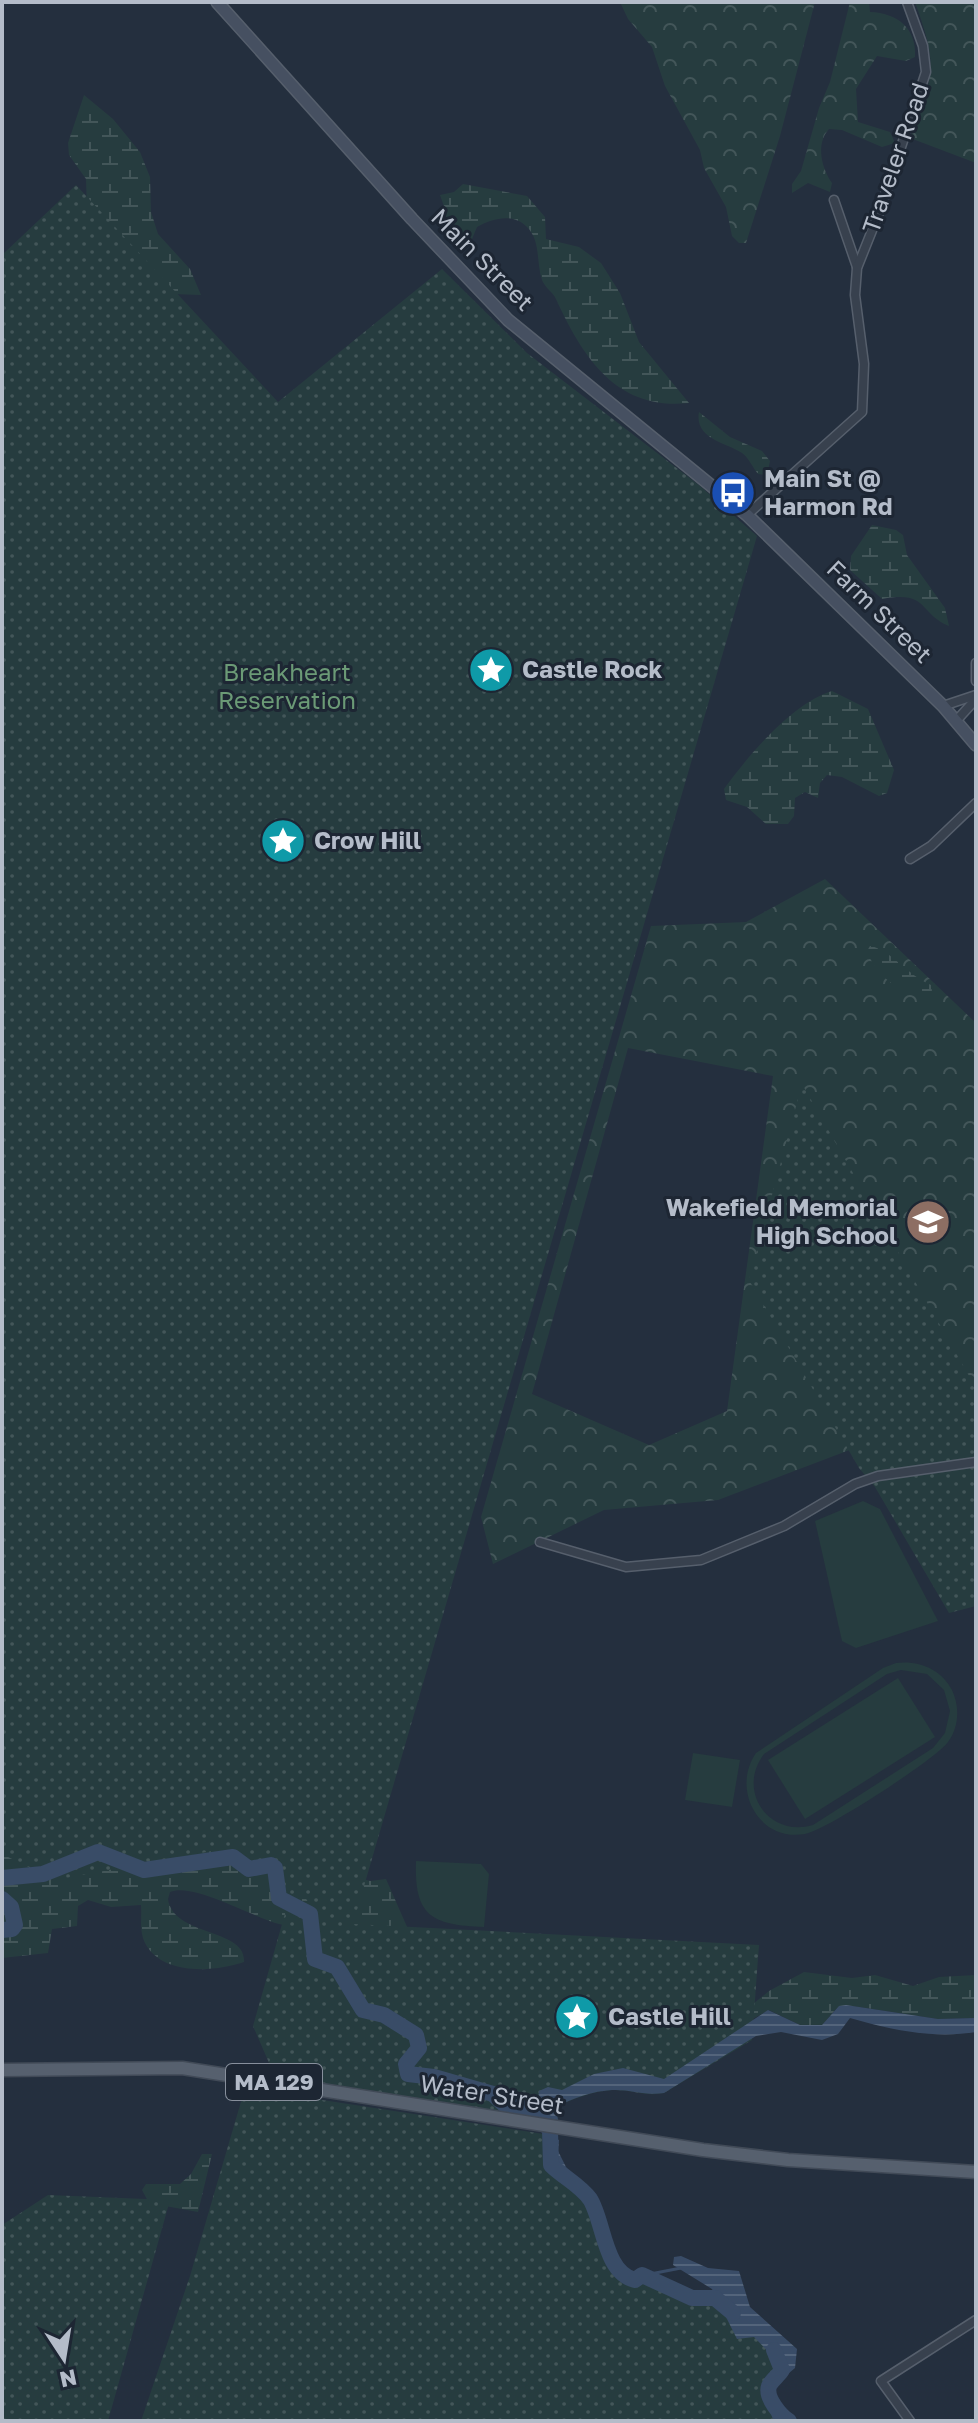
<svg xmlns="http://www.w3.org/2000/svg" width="978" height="2423" viewBox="0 0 978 2423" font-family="'Golos Text',sans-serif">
  <defs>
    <pattern id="forest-crowns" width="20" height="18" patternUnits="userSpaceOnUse" patternTransform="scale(2)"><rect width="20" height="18" fill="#263c3f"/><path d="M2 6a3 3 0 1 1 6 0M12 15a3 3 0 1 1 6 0" fill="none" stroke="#435659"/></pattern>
    <pattern id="wetland-marsh" width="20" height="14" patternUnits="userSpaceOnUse" patternTransform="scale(2)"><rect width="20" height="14" fill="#263c3f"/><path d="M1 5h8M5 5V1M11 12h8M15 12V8" fill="none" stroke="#435659"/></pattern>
    <pattern id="park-dots" width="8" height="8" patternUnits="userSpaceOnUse" patternTransform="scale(2)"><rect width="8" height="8" fill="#263c3f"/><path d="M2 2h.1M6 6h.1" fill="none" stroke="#435659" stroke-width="1.8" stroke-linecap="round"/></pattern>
    <pattern id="water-rules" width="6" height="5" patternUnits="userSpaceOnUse" patternTransform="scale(2)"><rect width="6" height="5" fill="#394c67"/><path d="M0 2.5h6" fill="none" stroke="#53647b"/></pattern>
  </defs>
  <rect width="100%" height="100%" fill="#242f3e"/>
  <g fill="#263c3f" fill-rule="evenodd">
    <path d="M863 1501 880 1509 938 1621 856 1648 842 1641 815 1521Z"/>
    <path d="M896 1663C919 1660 941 1669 952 1690 960 1707 959 1727 948 1742 936 1759 825 1831 805 1834 758 1842 731 1789 756 1753L883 1668ZM901 1670 927 1674 944 1690 950 1711 945 1733 933 1748 813 1825C769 1838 736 1791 764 1754L887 1674Z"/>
    <path d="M898 1678 935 1737 805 1819 768 1760Z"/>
    <path d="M693 1753 740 1760 732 1807 685 1800Z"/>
    <path d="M416 1861 481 1864 489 1874 484 1927C431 1925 414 1916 416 1861Z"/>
  </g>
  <g fill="url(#forest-crowns)" fill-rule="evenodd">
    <path d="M620 2H815L780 136 746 243H739L732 236 726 207 704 168 700 150 665 86 652 47 628 19Z"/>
    <path d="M850 2H869L870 12C897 13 917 28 915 57L906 61 877 56 856 89 858 122 890 132 895 143 882 147 842 130 829 129C815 144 822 169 832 183L830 192 808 183 792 193V184L801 171 819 108 830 82Z"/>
    <path d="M915 2H976V163L910 138C934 73 939 69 915 2Z"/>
    <path d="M825 879 976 1023V1402L718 1500 604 1510 493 1564 481 1517 651 926 746 922ZM628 1048 773 1076 727 1411 649 1445 532 1394Z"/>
  </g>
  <g fill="url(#wetland-marsh)">
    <path d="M84 95 113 119 140 152 150 177 151 212 158 234 190 269 201 295 173 294 87 211 86 179 69 155 68 143Z"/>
    <path d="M463 184 527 196 545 217 546 239 579 247 601 263 620 293 639 342 689 403C617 411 583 358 556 299 553 292 545 288 542 280 536 262 541 241 527 227 513 213 493 218 477 227L472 239 463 242 443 224 446 212 440 195 454 192Z"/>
    <path d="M699 412 730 437 762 451 770 461 767 475 758 474C753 468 749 458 742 453 727 443 694 439 699 412Z"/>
    <path d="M872 525 896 530 903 535 907 555 945 608 949 626C918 613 929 590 882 599L850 570 851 556Z"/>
    <path d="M832 691 868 709 894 770 887 793 879 796 842 777 827 775 820 783 818 798 805 792 795 798 794 816 788 824H766L747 807 726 800 724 789C748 756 792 703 832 691Z"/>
    <path d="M870 946C890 949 908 976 931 985L933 998C908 1002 874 974 867 951Z"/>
    <path d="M2 1829 197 1830 370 1881 386 1879 408 1929C374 1928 310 1932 279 1924 252 1917 193 1882 170 1892L168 1899C173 1937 247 1928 244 1962 215 1972 162 1976 145 1943 139 1930 142 1919 141 1905L111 1907 88 1900 78 1906 77 1926 52 1929 48 1953 2 1958Z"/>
    <path d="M804 1972 852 1978 875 1975 913 1986 939 1977 976 1975V2018L938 2019 846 2005 836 2009 822 2025H800L769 2010 747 2022 748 2008 769 1991Z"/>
    <path d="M202 2154H212L198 2212 149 2203 142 2190 146 2184H180L191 2174Z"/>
  </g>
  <g fill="url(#park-dots)">
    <path d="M76 185 278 402 442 269 527 353 700 486 757 536 353 1924 759 1945 752 2040 664 2093C646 2097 630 2089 612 2090 593 2091 573 2099 556 2107L558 2120 332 2085 273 2072 253 2026 288 1903 309 1913 310 1905 303 1894 281 1896 278 1863 257 1864 237 1855 239 1846 55 1880 2 1854V255Z"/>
    <path d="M802 1084 976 1388V1606L949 1613 875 1487 859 1468 749 1280Z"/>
    <path d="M245 2088 550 2135 551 2166C563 2177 580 2185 590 2199 604 2221 604 2274 635 2280L645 2274 692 2298H715L723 2304 782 2364V2370L768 2388 781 2416 789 2421H141L190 2276Z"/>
    <path d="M48 2195 170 2200 108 2421H2V2225Z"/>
  </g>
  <g fill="url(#water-rules)">
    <path d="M846 2005 938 2019 976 2018V2032C934 2039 891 2030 850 2018L838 2034 822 2040 781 2032 756 2036 664 2093C646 2096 630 2089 612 2090 593 2091 573 2098 556 2107L558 2120 545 2118 534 2106 498 2105 479 2089 469 2086C494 2086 516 2108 538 2100L539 2091 548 2087 562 2090 594 2074 623 2068 664 2079 768 2010 800 2025H822L839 2006Z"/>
    <path d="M544 2134 559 2140 558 2151 572 2179 561 2180C550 2166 545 2151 544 2134Z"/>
    <path d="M681 2256 708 2268 739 2271 750 2307 797 2349 795 2368 789 2373 754 2337 737 2339 712 2289 673 2265 674 2257Z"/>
  </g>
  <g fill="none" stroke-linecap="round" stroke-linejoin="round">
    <g stroke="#394c67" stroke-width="3">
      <path d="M569 2176C577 2183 587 2189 593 2198 609 2225 607 2259 635 2277L681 2268"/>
      <path d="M775 2421 765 2391 768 2382 781 2379 786 2368"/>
    </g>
    <g stroke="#394c67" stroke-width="16">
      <path d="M2 1878 43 1874 98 1852 144 1870 233 1857 249 1869 271 1865 275 1868 279 1898 310 1914 315 1959 337 1967 363 2010 384 2015 416 2035 419 2048 406 2064 408 2074 434 2077 493 2094 506 2106 538 2110 550 2131 551 2165C563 2177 580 2185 590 2199 604 2221 604 2273 635 2280L642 2275 692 2298H715L733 2313"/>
      <path d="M2 1899 11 1907 15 1925 12 1929 2 1930"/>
      <path d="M774 2350 782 2370C779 2375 771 2381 769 2386 765 2398 781 2416 789 2421"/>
    </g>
    <g stroke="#565f6c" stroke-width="11">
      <g id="minor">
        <path d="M834 200 857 267"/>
        <path d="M747 515 862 412 864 364 855 295 857 268 879 213 926 72 923 46 907 2"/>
        <path d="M976 663V681"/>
        <path d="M943 706 976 695"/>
        <path d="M956 721 976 699"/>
        <path d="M910 859 931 846 976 803"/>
        <path d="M540 1542 626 1567 701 1560 784 1526 855 1484 878 1476 976 1462"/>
        <path d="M910 2421 881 2381 976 2320"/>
      </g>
    </g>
    <g stroke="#565f6c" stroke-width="14">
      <path id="secondary" d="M217 2 412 219 508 320 747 515 943 706 976 745"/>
    </g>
    <g stroke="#414a57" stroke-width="15">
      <path id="primary" d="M2 2070 182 2068 703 2150 788 2160 976 2172"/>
    </g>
    <use href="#minor" stroke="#38414e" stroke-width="8"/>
    <use href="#secondary" stroke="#465061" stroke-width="11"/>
    <use href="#primary" stroke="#56606e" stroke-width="12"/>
  </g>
  <defs>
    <g id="bus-disc" transform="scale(2.3)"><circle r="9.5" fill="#1a4fb4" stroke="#1d2633"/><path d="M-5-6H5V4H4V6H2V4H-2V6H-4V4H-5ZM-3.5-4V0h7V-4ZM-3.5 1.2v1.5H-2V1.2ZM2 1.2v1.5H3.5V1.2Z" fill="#fff"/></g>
    <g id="sight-disc" transform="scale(2.3)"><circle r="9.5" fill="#0f9aa8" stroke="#1d2633"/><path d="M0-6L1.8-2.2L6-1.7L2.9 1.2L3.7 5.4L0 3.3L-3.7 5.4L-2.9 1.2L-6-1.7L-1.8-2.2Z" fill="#fff"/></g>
    <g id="school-disc" transform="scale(2.3)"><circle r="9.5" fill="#8d6e63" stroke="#1d2633"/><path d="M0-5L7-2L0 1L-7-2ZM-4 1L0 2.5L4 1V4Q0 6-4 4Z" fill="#fff"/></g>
  </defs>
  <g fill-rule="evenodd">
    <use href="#bus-disc" x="733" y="493"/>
    <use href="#sight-disc" x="491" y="670"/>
    <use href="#sight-disc" x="283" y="841"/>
    <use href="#school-disc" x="928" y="1222"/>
    <use href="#sight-disc" x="577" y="2017"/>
  </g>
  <g text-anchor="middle" stroke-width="6" stroke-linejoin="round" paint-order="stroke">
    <rect fill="#1d2633" stroke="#878f9c" stroke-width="2" x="226" y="2064" width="96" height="36" rx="6"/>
    <g font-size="22" font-weight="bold" fill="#b4bcc9">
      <text x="274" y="2090">MA 129</text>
    </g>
    <g font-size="24" fill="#b4bcc9" stroke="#1d2633">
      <text transform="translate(896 158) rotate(-71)" y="8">Traveler Road</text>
      <text transform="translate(482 260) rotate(45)" y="8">Main Street</text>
      <text transform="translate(879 612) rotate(44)" y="8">Farm Street</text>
      <text transform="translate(492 2095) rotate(9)" y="8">Water Street</text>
    </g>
    <g font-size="24" font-weight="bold" fill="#b4bcc9" stroke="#1d2633" text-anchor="start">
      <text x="764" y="487">Main St @<tspan x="764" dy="28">Harmon Rd</tspan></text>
      <text x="522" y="678">Castle Rock</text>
      <text x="314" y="849">Crow Hill</text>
      <text x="897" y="1216" text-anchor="end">Wakefield Memorial<tspan x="897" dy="28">High School</tspan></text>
      <text x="608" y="2025">Castle Hill</text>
    </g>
    <g font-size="24" fill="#6b9a76" stroke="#1d2633">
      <text x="287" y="681">Breakheart<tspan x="287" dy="28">Reservation</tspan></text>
    </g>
  </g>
  <rect width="978" height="2423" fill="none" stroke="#b4bcc9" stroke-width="8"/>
  <g transform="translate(64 2359) rotate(168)" stroke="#1d2633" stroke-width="6" paint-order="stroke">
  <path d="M0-6L14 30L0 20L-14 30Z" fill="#b4bcc9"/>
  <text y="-12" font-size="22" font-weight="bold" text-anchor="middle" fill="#b4bcc9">N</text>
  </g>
</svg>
